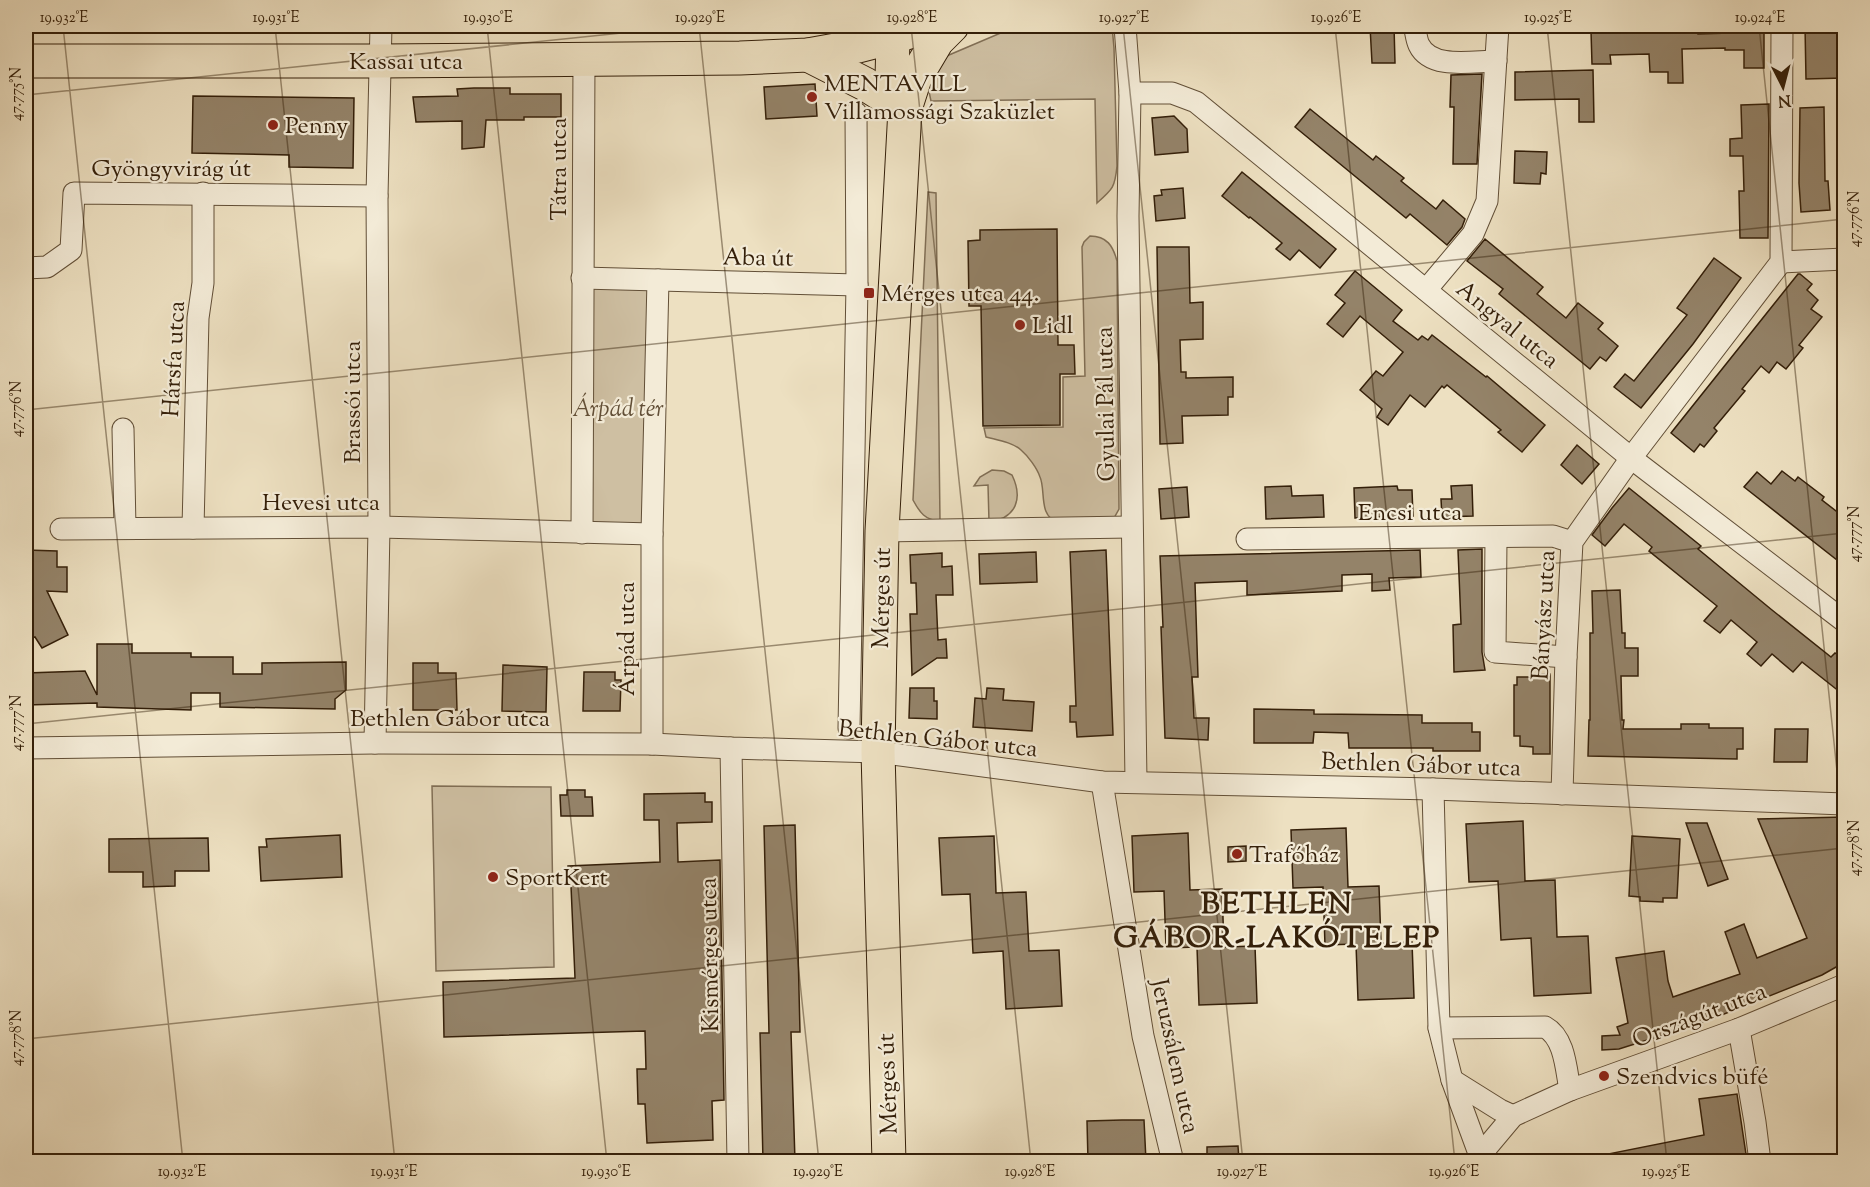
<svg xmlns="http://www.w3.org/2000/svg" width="1870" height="1187" viewBox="0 0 1870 1187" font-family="'Sorts Mill Goudy',serif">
  <rect width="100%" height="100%" fill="#ede0c1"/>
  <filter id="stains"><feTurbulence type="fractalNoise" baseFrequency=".00333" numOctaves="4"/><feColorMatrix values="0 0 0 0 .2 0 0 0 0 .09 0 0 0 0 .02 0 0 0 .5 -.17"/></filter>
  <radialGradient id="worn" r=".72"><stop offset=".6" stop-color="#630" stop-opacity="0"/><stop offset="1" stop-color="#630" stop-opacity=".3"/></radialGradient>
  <g fill="#cebfa2" stroke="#816f56" stroke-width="1.5">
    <path d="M1017 26H1112L1114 48 1117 166C1115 187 1113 189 1097 203L1095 99 931 101 928 87 938 63 949 55Z"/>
    <path d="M928 192 936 193 940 521C925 520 920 513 913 500Z"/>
    <path d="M1090 236C1107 236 1113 246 1117 261L1119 509 1114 518C1104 518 1066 524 1058 522 1038 517 1046 490 1040 477 1037 468 1028 456 1021 450 1012 442 997 440 986 437L984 428 1063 427V377L1085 376 1082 247 1084 242Z"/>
    <path d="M586 282 652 286 648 531 585 530Z"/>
    <path d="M992 470 1004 471 1012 475C1023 498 1017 518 989 522L988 485 974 486 980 477Z"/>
    <path d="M432 786 551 787 554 967 436 971Z"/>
  </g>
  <g fill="#948369" stroke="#341f09" stroke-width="1.5">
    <path d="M1370 26H1394L1395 63H1372Z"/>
    <path d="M1805 26H1842L1843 78 1806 79Z"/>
    <path d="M1620 30H1698V34L1764 32V68H1744V50H1725V48L1682 49 1683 83H1668V72H1650L1649 54 1610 55 1611 64H1592L1591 31Z"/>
    <path d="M1593 70 1594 122H1579V99L1515 100V72Z"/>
    <path d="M1482 74 1477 164H1453L1454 107H1450L1451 75Z"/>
    <path d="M815 84 817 116 766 119 764 87Z"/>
    <path d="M474 88H510V94H561V117H524V120H486L484 147 462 149V121L416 122 413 97 458 96 457 89Z"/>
    <path d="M193 96 354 98 353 168 289 167V155L192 153Z"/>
    <path d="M1769 104 1768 238H1740L1739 191H1744L1743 156H1730V139L1742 138 1741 105Z"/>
    <path d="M1824 107 1825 181H1828L1830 210 1801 212 1799 183 1800 108Z"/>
    <path d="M1310 109 1373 160 1376 156 1404 178 1401 181 1436 209 1443 200 1465 219 1462 227 1447 245 1410 214 1406 218 1295 127Z"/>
    <path d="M1174 116 1187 129 1188 152 1155 155 1152 118Z"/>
    <path d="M1515 151 1547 152 1546 174 1541 173 1540 184 1514 183Z"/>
    <path d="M1242 172 1336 249 1320 268 1299 250 1290 260 1276 249 1282 243 1250 217 1249 218 1222 196Z"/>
    <path d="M1183 188 1185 218 1156 221 1154 196 1162 195 1161 190Z"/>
    <path d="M1057 229 1058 345H1074L1075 374H1060V425L983 426 981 306H969L968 241 980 240V230Z"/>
    <path d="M1485 239 1543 287 1537 294 1566 318 1578 303 1603 323 1598 329 1618 346 1606 361 1600 357 1590 369 1499 294 1503 289 1467 261Z"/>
    <path d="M1157 247H1189L1190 303 1203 302V339L1180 340 1181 372H1186V378L1233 377V397H1228V415L1182 416 1183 443 1160 444Z"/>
    <path d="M1714 258 1741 278 1693 344 1641 408 1614 387 1625 374 1634 381 1687 315 1677 308Z"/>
    <path d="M1355 271 1402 310 1393 321 1418 340 1422 336 1428 340 1432 335 1486 377 1487 376 1545 425 1522 452 1498 432 1501 430 1447 385 1444 388 1442 386 1425 407 1410 395 1388 425 1377 417 1382 409 1360 390 1376 371 1383 376 1403 352 1360 316 1343 337 1327 324 1345 303 1335 295Z"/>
    <path d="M1798 274H1800L1812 284 1807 290 1818 300 1811 309 1822 317 1799 345 1803 348 1786 369 1777 362 1769 373 1761 366 1742 389 1745 391 1714 428 1717 431 1704 447 1700 444 1694 452 1671 433Z"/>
    <path d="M1577 445 1599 464 1582 484 1561 465Z"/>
    <path d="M1782 471 1795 481 1798 477 1824 497 1822 500 1845 518V551L1837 560 1744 487 1757 472 1771 484Z"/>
    <path d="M1472 485 1473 516 1442 517 1441 499H1452L1451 486Z"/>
    <path d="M1291 486 1292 496 1323 495 1324 517 1266 519 1265 487Z"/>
    <path d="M1397 486 1398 490H1412L1413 516 1355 518 1354 488Z"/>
    <path d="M1187 487 1189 517 1161 519 1159 489Z"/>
    <path d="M1629 488 1701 546 1698 549 1772 610 1831 657 1835 653 1845 660V696L1802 662 1793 672 1772 654 1761 666 1747 654 1757 642 1731 620 1720 633 1704 621 1717 606 1649 551 1652 547 1624 524 1605 546 1592 535 1612 508Z"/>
    <path d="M1482 549V652L1485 670 1454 672 1453 625 1461 624 1458 550Z"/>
    <path d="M26 550 57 551V567H67V592L47 591 68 635 42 648 35 637 26 640Z"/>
    <path d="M1106 550 1113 735 1077 737 1076 722H1070V706H1076L1070 552Z"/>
    <path d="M1420 550 1421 577 1389 578 1390 590 1372 591V574L1342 575V591L1247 595V581L1195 583 1198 677H1192L1194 718H1209L1208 740 1165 738 1161 627H1163L1160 556Z"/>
    <path d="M1036 552 1037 582 980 584 979 554Z"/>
    <path d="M942 553V567L952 566 953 595H936L938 640 946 639 947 658H937L912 675 910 614H917L916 583H911L910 555Z"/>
    <path d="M1620 590 1622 633H1625V648H1638V676H1621L1622 720H1624L1623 729H1681V724H1709V728H1743V749H1737V759L1588 756 1589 720H1590V633H1593L1592 591Z"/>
    <path d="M97 644H132V653H191V657H233V674H262V663L346 662V690L335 699V709L220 707V693H191V710L97 707V703L26 705V673L85 671 97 695Z"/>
    <path d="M413 663H438V673H456L457 710H413Z"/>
    <path d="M503 665 547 667 546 712 502 711Z"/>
    <path d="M584 672H615V680H621L620 711H583Z"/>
    <path d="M1530 674H1550V754H1533V747L1520 746V736H1514V685H1517V677H1530Z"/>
    <path d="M910 688H934V701H937V719L909 718Z"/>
    <path d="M987 688 1004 689 1003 700 1034 702 1032 731 973 727 975 698 986 699Z"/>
    <path d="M1254 709 1314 710V714L1422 715V723H1472V732H1480V751H1433V748H1349L1348 733 1314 732 1313 743H1254Z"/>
    <path d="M1775 729H1808L1807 762H1774Z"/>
    <path d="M567 790H585V797H592L593 816H561L560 795H567Z"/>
    <path d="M705 793V802H712V822L677 823 678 862 720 860 724 1100 712 1101 713 1140 647 1143 645 1104H638L637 1069H646L645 1031 444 1037 443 982 575 978 571 886H568V866L660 862 659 820H644V794Z"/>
    <path d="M1845 817V962L1822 975 1704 1022 1619 1049 1602 1050V1036L1620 1035 1617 1027 1628 1023 1616 958 1664 951 1668 981 1673 997 1740 974 1725 932 1744 924 1757 958 1807 938 1758 819Z"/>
    <path d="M1523 821 1525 881 1555 880 1557 937 1588 936 1591 993 1534 996 1531 938 1501 940 1498 881 1469 882 1466 824Z"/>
    <path d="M1686 823H1707L1728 879 1708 886Z"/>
    <path d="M795 825 800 1032H791L795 1161H763L760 1033H769L764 826Z"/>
    <path d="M1346 828 1348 887 1379 886 1381 943 1412 942 1414 998 1358 1000 1356 944 1325 945 1323 887 1293 888 1291 830Z"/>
    <path d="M1188 833 1190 890 1222 889 1224 947 1255 946 1257 1003 1199 1005 1197 947 1166 948 1164 891 1134 892 1132 836Z"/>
    <path d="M340 835 342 877 261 881 259 847H267L266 839Z"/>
    <path d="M994 836 996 893 1026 892 1029 951 1059 950 1062 1006 1006 1009 1003 951 973 953 970 894 942 895 939 838Z"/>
    <path d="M1632 836 1680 839 1677 898H1663V902L1640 901V897L1629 896Z"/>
    <path d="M208 838 209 871H175V886L143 887V872H109V839Z"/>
    <path d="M1246 846V861L1228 862V847Z"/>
    <path d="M1737 1094 1747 1161H1608V1154L1704 1135 1699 1099Z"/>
    <path d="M1122 1120H1144L1146 1161H1088L1087 1121Z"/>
    <path d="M1238 1146 1239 1161H1207V1147Z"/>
  </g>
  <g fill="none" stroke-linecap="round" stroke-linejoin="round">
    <g stroke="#624f37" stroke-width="23">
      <g id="street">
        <path d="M1125 26 1130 93 1128 216 1136 782"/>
        <path d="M1414 26C1416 31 1416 39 1419 45 1431 70 1473 61 1496 61"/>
        <path d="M1130 93H1172L1196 102 1631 458 1844 621"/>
        <path d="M1781 262 1844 259"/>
        <path d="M26 268 47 267 71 250 74 193 377 196"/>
        <path d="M582 278 857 285"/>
        <path d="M1426 290 1473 234 1487 201 1498 26"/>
        <path d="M123 429 125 528"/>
        <path d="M193 528 198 318 203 283V193"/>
        <path d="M61 529 379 527 652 534"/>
        <path d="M882 531 1131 527"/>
        <path d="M582 533 584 59"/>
        <path d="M1496 538 1495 652 1566 657"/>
        <path d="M1247 539 1553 536 1572 542"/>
        <path d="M849 728 857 285 856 113"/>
        <path d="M375 743 379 527 377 196 381 26"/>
        <path d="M652 744V534L658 280"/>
        <path d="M26 748 375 743 652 744 731 748 878 752 1102 782 1433 789 1844 804"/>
        <path d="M731 748 738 1162"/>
        <path d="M1102 782 1143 1036 1173 1162"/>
        <path d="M1433 789 1439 1028 1452 1080 1481 1159"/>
        <path d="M1562 794 1566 657 1572 542 1631 458 1781 262 1782 26"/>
        <path d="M1439 1028 1545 1027C1565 1038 1566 1069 1570 1090"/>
        <path d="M1739 1029 1755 1122 1760 1162"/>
        <path d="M1452 1080 1500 1110 1513 1116"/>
        <path d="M1481 1162 1487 1147 1513 1116 1570 1090 1739 1029 1844 985"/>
      </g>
    </g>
    <g stroke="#341f09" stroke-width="35">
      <g id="primary">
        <path d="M808 55 865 84 905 109"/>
        <path d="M26 61H380L740 58 808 55 858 46 893 37 929 26"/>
        <path d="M905 109 915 78 937 41 952 26"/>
        <path d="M889 1162 878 752 882 531 905 109 892 79 893 37"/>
      </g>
    </g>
    <use href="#street" stroke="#f3ebd7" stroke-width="21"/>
    <use href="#primary" stroke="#ede0c1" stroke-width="33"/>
  </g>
  <path fill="none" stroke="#341f09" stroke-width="1.5" stroke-opacity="0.45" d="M63 26 183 1162M275 26 395 1162M487 26 607 1162M699 26 819 1162M911 26 1031 1162M1123 26 1243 1162M1335 26 1455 1162M1547 26 1667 1162M1759 26 1844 838M26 95 689 26M26 410 1844 219M26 724 1844 533M26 1039 1844 848"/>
  <g fill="#8f2418" stroke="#f3ebd7" stroke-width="2">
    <circle cx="812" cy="97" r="6"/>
    <circle cx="273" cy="125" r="6"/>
    <rect x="863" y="287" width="12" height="12" rx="3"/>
    <circle cx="1020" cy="325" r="6"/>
    <circle cx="1237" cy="854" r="6"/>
    <circle cx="493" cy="877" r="6"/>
    <circle cx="1604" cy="1076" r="6"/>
  </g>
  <g text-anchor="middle" stroke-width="4.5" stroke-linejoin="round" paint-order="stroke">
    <g font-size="24" fill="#341f09" stroke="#f3ebd7">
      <text x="406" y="69">Kassai utca</text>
      <text x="171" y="176">Gyöngyvirág út</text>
      <text transform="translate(558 169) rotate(-90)" y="8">Tátra utca</text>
      <text transform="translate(758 257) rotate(1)" y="8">Aba út</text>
      <text transform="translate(1508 324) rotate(39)" y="8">Angyal utca</text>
      <text transform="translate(173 359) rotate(-87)" y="8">Hársfa utca</text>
      <text transform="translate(352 402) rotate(-90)" y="8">Brassói utca</text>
      <text transform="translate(1105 404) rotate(-91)" y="8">Gyulai Pál utca</text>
      <text x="321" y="510">Hevesi utca</text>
      <text x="1410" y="520">Encsi utca</text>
      <text transform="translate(881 598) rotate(-89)" y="8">Mérges út</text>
      <text transform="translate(1543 615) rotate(-87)" y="8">Bányász utca</text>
      <text transform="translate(626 639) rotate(-90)" y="8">Árpád utca</text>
      <text x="450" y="726">Bethlen Gábor utca</text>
      <text transform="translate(938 738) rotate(6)" y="8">Bethlen Gábor utca</text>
      <text transform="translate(1421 764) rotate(2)" y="8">Bethlen Gábor utca</text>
      <text transform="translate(709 955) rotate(-91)" y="8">Kismérges utca</text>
      <text transform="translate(1699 1015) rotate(-21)" y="8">Országút utca</text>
      <text transform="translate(1176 1056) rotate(78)" y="8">Jeruzsálem utca</text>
      <text transform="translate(887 1084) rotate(-92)" y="8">Mérges út</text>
    </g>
    <g font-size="24" fill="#341f09" stroke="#f3ebd7" text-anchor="start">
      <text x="824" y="91">MENTAVILL<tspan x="824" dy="28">Villamossági Szaküzlet</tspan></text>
      <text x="285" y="133">Penny</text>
      <text x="881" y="301">Mérges utca 44.</text>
      <text x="1032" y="333">Lidl</text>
      <text x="1249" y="862">Trafóház</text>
      <text x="505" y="885">SportKert</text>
      <text x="1616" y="1084">Szendvics büfé</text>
    </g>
    <g font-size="24" font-style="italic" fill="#624f37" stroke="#f3ebd7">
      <text x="618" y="416">Árpád tér</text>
    </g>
    <g font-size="30" font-weight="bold" letter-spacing="1.5" fill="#341f09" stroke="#f3ebd7">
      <text x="1277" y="913">BETHLEN<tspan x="1277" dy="34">GÁBOR-LAKÓTELEP</tspan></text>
    </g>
  </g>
  <rect width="1870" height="1187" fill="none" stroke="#ede0c1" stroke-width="66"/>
  <g transform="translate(1783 87) rotate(174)" stroke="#f3ebd7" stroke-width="4.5" paint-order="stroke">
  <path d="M0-4.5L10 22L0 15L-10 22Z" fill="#341f09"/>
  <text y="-9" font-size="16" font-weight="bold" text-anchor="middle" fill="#341f09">N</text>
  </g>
  <rect x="33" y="33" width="1804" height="1121" fill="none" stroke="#341f09" stroke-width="2"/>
  <g font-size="15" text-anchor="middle" fill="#341f09">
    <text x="64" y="22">19.932°E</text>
    <text x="276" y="22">19.931°E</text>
    <text x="488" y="22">19.930°E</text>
    <text x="700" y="22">19.929°E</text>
    <text x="912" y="22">19.928°E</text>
    <text x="1124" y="22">19.927°E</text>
    <text x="1336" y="22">19.926°E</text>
    <text x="1548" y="22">19.925°E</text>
    <text x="1760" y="22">19.924°E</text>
    <text transform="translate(16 94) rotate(-90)" y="5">47.775°N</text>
    <text transform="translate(1854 219) rotate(-90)" y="5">47.776°N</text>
    <text transform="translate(16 409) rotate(-90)" y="5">47.776°N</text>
    <text transform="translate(1854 534) rotate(-90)" y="5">47.777°N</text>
    <text transform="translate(16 723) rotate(-90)" y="5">47.777°N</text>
    <text transform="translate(1854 848) rotate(-90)" y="5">47.778°N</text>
    <text transform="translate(16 1038) rotate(-90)" y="5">47.778°N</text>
    <text x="182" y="1176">19.932°E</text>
    <text x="394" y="1176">19.931°E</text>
    <text x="606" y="1176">19.930°E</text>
    <text x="818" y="1176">19.929°E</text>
    <text x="1030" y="1176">19.928°E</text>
    <text x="1242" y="1176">19.927°E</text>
    <text x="1454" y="1176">19.926°E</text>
    <text x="1666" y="1176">19.925°E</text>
  </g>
  <rect width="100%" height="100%" filter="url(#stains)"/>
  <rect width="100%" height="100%" fill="url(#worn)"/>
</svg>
